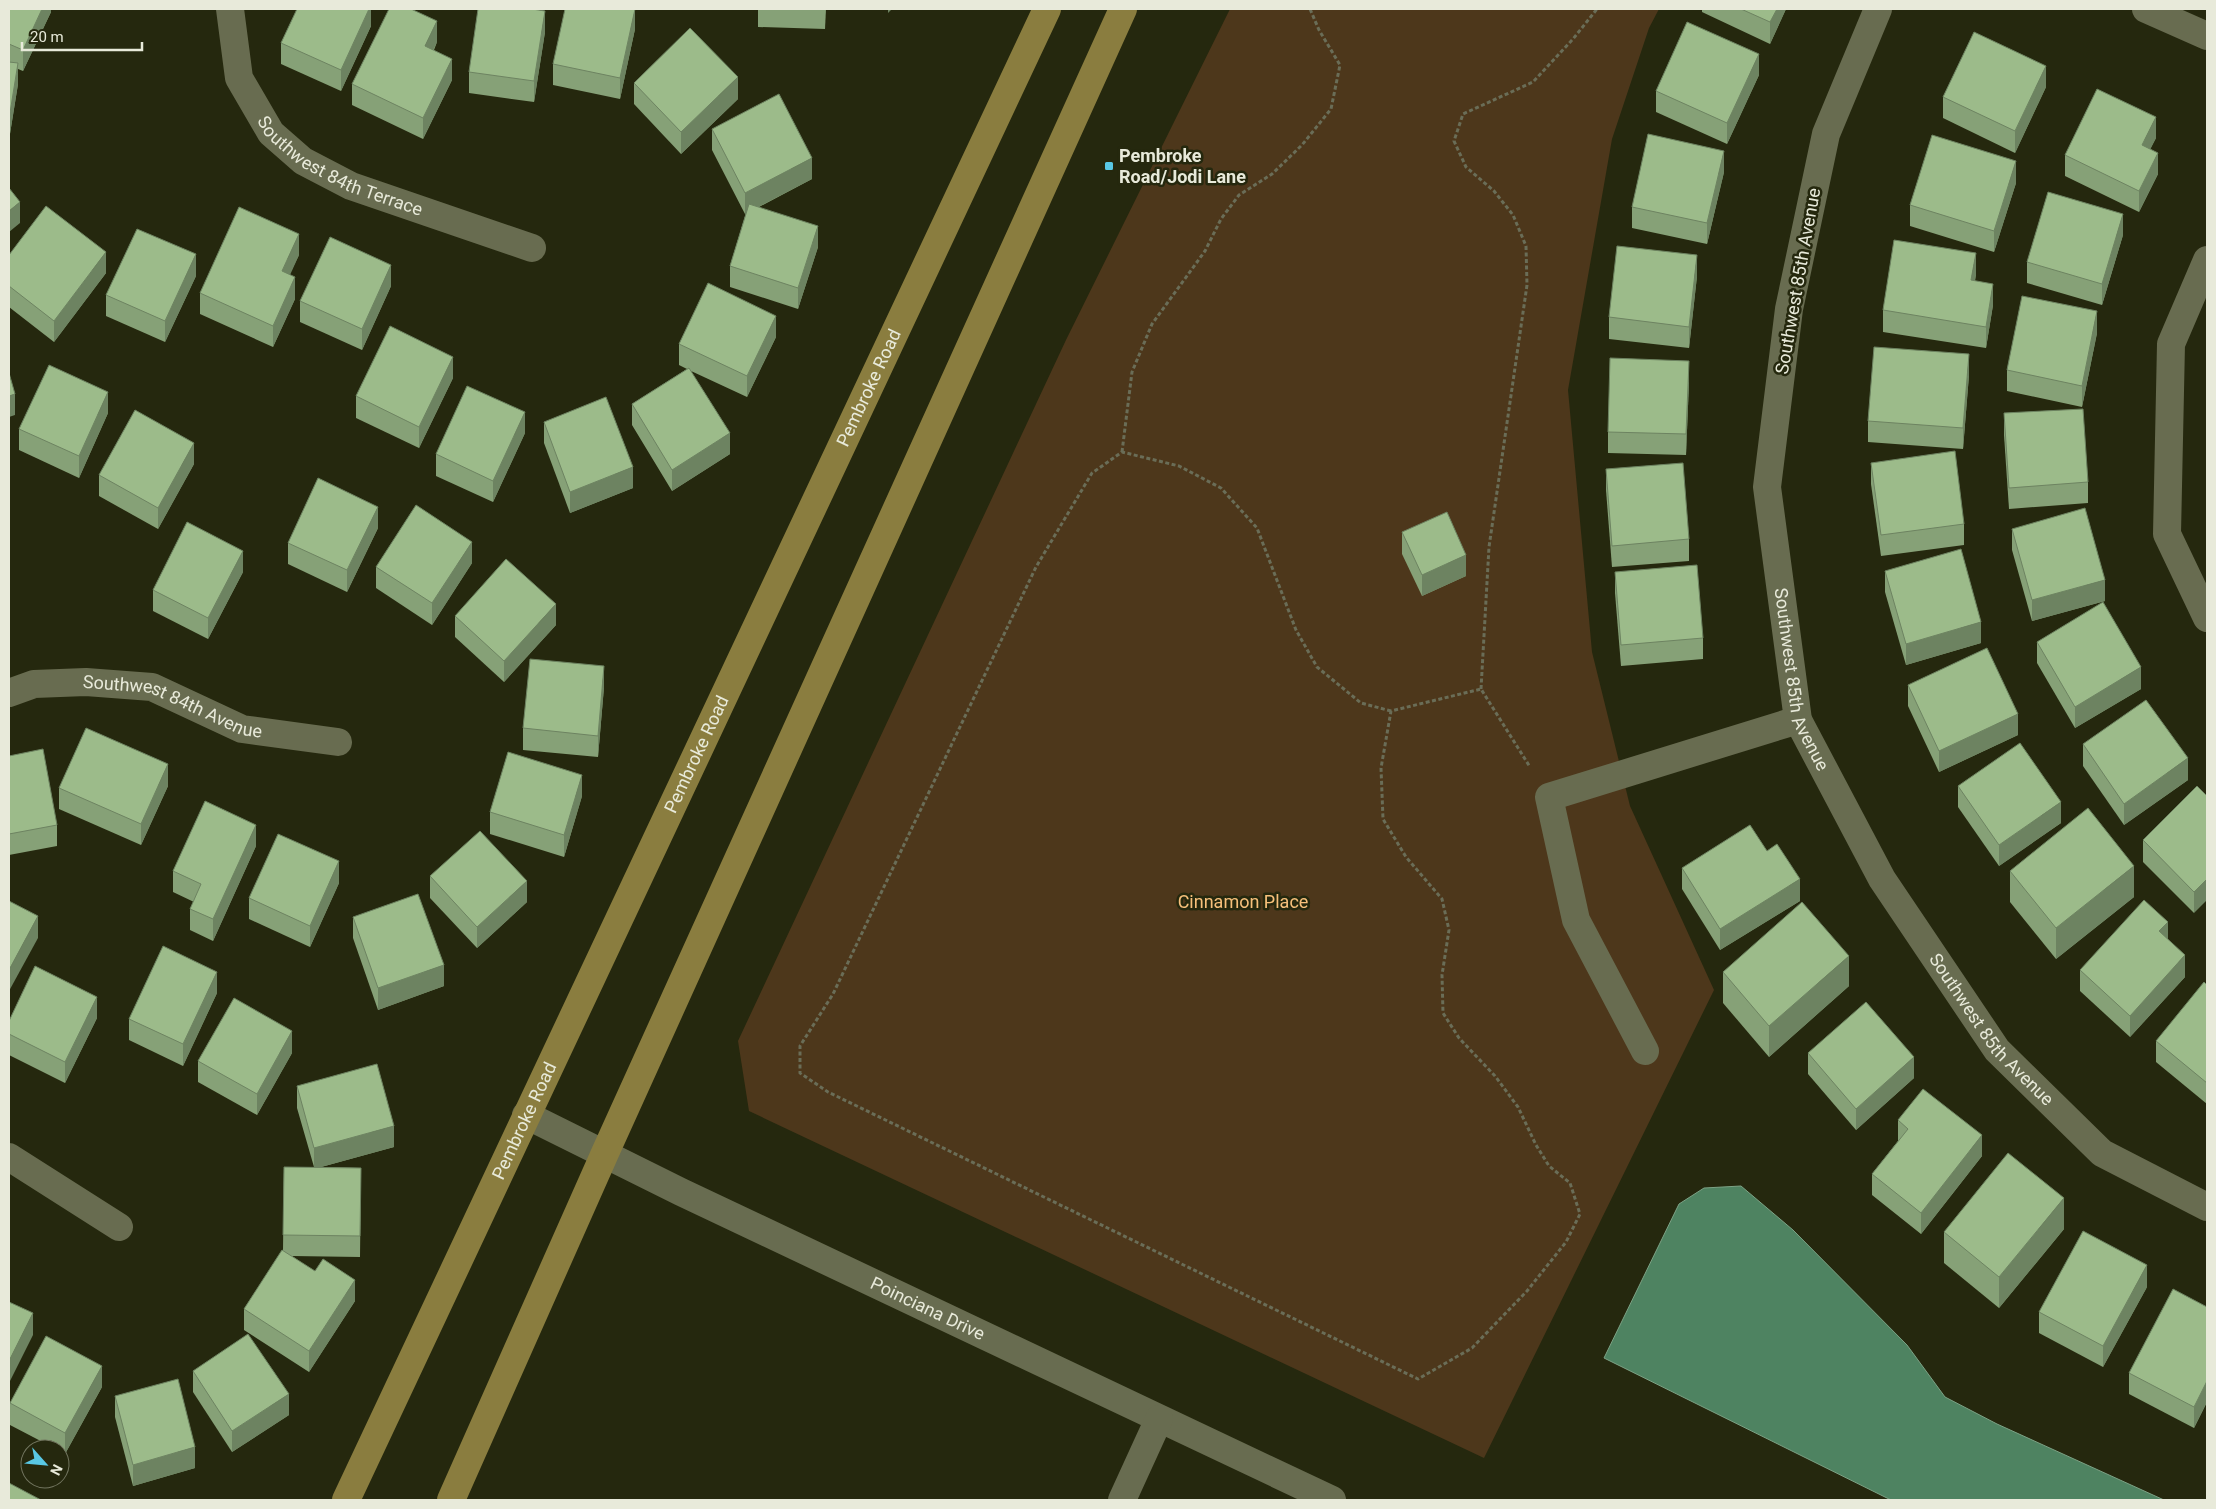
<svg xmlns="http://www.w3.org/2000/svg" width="2216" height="1509" viewBox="0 0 2216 1509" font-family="Roboto,sans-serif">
  <rect width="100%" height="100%" fill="#25280e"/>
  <path fill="#4d371b" d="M1230 9H1659L1649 28 1612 139 1568 390 1592 652 1630 806 1714 990 1484 1458 749 1111 738 1041 1066 340Z"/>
  <path fill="#4e8361" stroke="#7ca285" d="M1741 1186 1793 1230 1907 1345 1945 1397 1997 1424 2164 1500H1891L1604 1358 1679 1204 1704 1188Z"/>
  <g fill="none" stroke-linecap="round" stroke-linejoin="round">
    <g stroke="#6a6d57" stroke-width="3" stroke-dasharray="4 2.5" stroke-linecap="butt">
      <path d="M1122 452 1132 372 1152 324 1205 251 1221 219 1239 195 1272 174 1302 145 1331 109 1340 65 1319 30 1310 9"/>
      <path d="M1481 689 1489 547 1527 285 1526 246 1513 215 1494 191 1466 167 1454 141 1463 114 1533 82 1573 39 1597 9"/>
      <path d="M1391 711 1361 703 1317 667 1296 630 1257 528 1221 488 1179 466 1122 452 1092 473 1036 567 833 994 800 1046V1073L828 1092 1418 1379 1472 1348 1527 1291 1566 1242 1580 1214 1570 1183 1549 1166 1536 1145 1518 1107 1495 1076 1459 1038 1443 1013 1442 975 1449 930 1442 899 1406 857 1383 819 1381 768 1391 711 1481 689 1530 767"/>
    </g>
    <g stroke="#686c50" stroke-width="28">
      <path id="s1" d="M230 9 239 78 271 133 303 161 351 186 532 248"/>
      <path id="s2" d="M1878 9 1826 134 1789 309 1767 487 1798 720 1882 879 1997 1050 2102 1153 2207 1207"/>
      <path d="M2146 9 2207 36"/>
      <path d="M2207 260 2171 344 2167 534 2207 618"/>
      <path id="s3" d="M9 693 34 684 86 682 152 687 242 729 338 742"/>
      <path d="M1645 1051 1576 920 1549 797 1798 720"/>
      <path id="s4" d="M526 1115 681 1192 1332 1500"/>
      <path d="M9 1157 119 1227"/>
      <path d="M1122 1500 1159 1419"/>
    </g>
    <g stroke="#8a7d3f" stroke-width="28">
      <path id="s5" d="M346 1500 1047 9"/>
      <path d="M451 1500 605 1153 1123 9"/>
    </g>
  </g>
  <g fill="#86a177">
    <path d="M9 9H51V12L23 71 18 69V84L9 140Z"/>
    <path d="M371 9V26L341 91 281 64V43Z"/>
    <path d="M758 9H826L825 29 758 27Z"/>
    <path d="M1702 9H1786L1770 44 1702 12Z"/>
    <path d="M635 29 620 99 553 85V64Z"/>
    <path d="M545 32 534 102 469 93V72Z"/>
    <path d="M437 42 434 50 452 80 423 139 352 105V84Z"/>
    <path d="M1759 75 1727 144 1656 112V91Z"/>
    <path d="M634 83 738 99 681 154 634 104Z"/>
    <path d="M2046 87 2015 153 1943 118V97Z"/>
    <path d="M712 129 812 179 759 207 818 247 798 309 730 287V266L746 213 745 214 712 150Z"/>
    <path d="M2156 138 2150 149 2158 174 2139 212 2065 176V155Z"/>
    <path d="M1724 172 1707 244 1632 228V207Z"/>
    <path d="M2016 183 1994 252 1910 226V205Z"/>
    <path d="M2123 235 2102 305 2027 283V262Z"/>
    <path d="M9 255 106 273 54 342 9 307Z"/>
    <path d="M299 255 289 275 295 299 273 347 200 314V293Z"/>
    <path d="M1976 274 1975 281 1993 305 1986 348 1883 332V310Z"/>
    <path d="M196 276 165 342 106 316V295Z"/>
    <path d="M1697 276 1689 348 1609 339V317Z"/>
    <path d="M391 286 362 350 300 322V301Z"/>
    <path d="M2097 333 2082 407 2007 391V370Z"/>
    <path d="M776 337 747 397 691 371 730 454 672 491 632 425V404L687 369 679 365V344Z"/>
    <path d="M1969 375 1963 449 1868 442V421Z"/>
    <path d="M453 378 419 448 356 418V396Z"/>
    <path d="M1689 382 1686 455 1608 453V432Z"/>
    <path d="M108 413 79 478 19 450V429Z"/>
    <path d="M2004 413 2088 482V503L2009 509 2004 435Z"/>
    <path d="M544 422 633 488 570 513 544 443Z"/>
    <path d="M525 433 493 502 436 476V454Z"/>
    <path d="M1871 463 1964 524V545L1881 556 1871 484Z"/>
    <path d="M194 464 158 529 99 496V475Z"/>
    <path d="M1606 469 1689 539V561L1612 567 1606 490Z"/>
    <path d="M378 528 347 592 288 564V543Z"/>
    <path d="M2012 529 2105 601 2032 621 2012 550Z"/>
    <path d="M1402 532 1466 576 1422 596 1402 554Z"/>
    <path d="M472 563 432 625 376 588V567Z"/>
    <path d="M1885 571 1981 643 1906 665 1885 592Z"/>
    <path d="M243 572 208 639 153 611V590Z"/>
    <path d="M1615 572 1703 638V659L1621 666 1615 593Z"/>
    <path d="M455 616 556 625 504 682 455 637Z"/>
    <path d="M2037 642 2141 689 2075 728 2037 663Z"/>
    <path d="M1908 685 2018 735 1939 772 1908 706Z"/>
    <path d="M604 687 598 757 523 750V728Z"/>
    <path d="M2083 744 2188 780 2124 825 2083 766Z"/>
    <path d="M9 756 57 825V846L9 855Z"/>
    <path d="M168 786 141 845 59 809V788Z"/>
    <path d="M1958 786 2061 823 1999 866 1958 807Z"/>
    <path d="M582 796 564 857 490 834V812Z"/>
    <path d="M2207 796 2194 913 2143 862V840Z"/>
    <path d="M256 846 213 941 190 930V909L194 902 173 892V871Z"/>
    <path d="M1767 851 1800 901 1720 950 1682 889V868Z"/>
    <path d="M2010 871 2134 897 2056 959 2010 902Z"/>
    <path d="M430 876 527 902 477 948 430 898Z"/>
    <path d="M339 883 310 947 249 919V898Z"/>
    <path d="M353 917 444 986 378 1010 353 938Z"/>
    <path d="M2168 940 2185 977 2130 1037 2080 991V970Z"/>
    <path d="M1723 972 1849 986 1769 1057 1723 1003Z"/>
    <path d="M2207 985V1104L2156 1062V1041Z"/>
    <path d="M217 993 183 1066 129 1040V1019Z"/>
    <path d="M97 1018 65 1083 9 1055V1021Z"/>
    <path d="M292 1053 257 1115 198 1082V1061Z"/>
    <path d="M1808 1053 1914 1078 1856 1130 1808 1074Z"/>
    <path d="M297 1086 394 1147 321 1167 361 1168 360 1257 292 1256 355 1301 309 1372 244 1330V1309L283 1250 284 1167H314L297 1108Z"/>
    <path d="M1898 1120 1982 1156 1921 1234 1872 1195V1174L1898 1141Z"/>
    <path d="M2064 1229 1999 1308 1944 1263V1232Z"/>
    <path d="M2147 1287 2103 1367 2039 1333V1312Z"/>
    <path d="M2207 1307V1402L2194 1428 2129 1394V1373Z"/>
    <path d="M193 1371 289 1415 232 1452 193 1392Z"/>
    <path d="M102 1387 65 1454 60 1451V1449H56L10 1425V1403Z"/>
    <path d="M115 1396 195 1468 133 1486 115 1417Z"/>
  </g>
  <g fill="#6d8361">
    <path d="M42 9H51V12L23 71V50Z"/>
    <path d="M369 9H371V26L341 91V70Z"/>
    <path d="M635 9V29L620 99V78Z"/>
    <path d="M888 9H892L888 13Z"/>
    <path d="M1777 9H1786L1770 44V22Z"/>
    <path d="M545 11V32L534 102V81Z"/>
    <path d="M437 21V42L425 67V46Z"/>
    <path d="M1759 54V75L1727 144V123Z"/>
    <path d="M452 59V80L423 139V118Z"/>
    <path d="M18 63V84L9 140V119Z"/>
    <path d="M2046 66V87L2015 153V131Z"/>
    <path d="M738 77V99L681 154V132Z"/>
    <path d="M2156 117V138L2142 166V145Z"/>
    <path d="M1724 151V172L1707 244V223Z"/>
    <path d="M2158 153V174L2139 212V191Z"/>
    <path d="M812 158V179L745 214V193Z"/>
    <path d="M2016 161V183L1994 252V231Z"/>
    <path d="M20 202V223L9 232V211Z"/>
    <path d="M2123 214V235L2102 305V284Z"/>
    <path d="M818 226V247L798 309V288Z"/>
    <path d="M299 234V255L282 293V271Z"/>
    <path d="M106 252V273L54 342V321Z"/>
    <path d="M1976 253V274L1971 302V280Z"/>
    <path d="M196 254V276L165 342V321Z"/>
    <path d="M1697 255V276L1689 348V327Z"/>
    <path d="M391 265V286L362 350V329Z"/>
    <path d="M295 277V299L273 347V326Z"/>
    <path d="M1993 284V305L1986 348V327Z"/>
    <path d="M2097 311V333L2082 407V386Z"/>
    <path d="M776 316V337L747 397V376Z"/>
    <path d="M1969 354V375L1963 449V428Z"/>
    <path d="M453 357V378L419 448V427Z"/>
    <path d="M1689 361V382L1686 455V434Z"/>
    <path d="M108 392V413L79 478V456Z"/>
    <path d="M15 394V415L9 417V396Z"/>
    <path d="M525 412V433L493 502V481Z"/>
    <path d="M730 433V454L672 491V470Z"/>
    <path d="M194 443V464L158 529V508Z"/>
    <path d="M633 467V488L570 513V492Z"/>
    <path d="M378 507V528L347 592V570Z"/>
    <path d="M472 542V563L432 625V603Z"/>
    <path d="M243 551V572L208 639V618Z"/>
    <path d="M1466 555V576L1422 596V575Z"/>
    <path d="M2105 580V601L2032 621V600Z"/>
    <path d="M556 604V625L504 682V661Z"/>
    <path d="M1981 622V643L1906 665V644Z"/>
    <path d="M604 666V687L598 757V736Z"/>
    <path d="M2141 667V689L2075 728V707Z"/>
    <path d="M2018 714V735L1939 772V751Z"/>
    <path d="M2188 758V780L2124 825V804Z"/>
    <path d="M168 764V786L141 845V824Z"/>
    <path d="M582 775V796L564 857V835Z"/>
    <path d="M2061 802V823L1999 866V845Z"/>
    <path d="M256 825V846L213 941V919Z"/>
    <path d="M339 861V883L310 947V926Z"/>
    <path d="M2134 866V897L2056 959V928Z"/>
    <path d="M1800 879V901L1720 950V929Z"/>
    <path d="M2207 879V900L2194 913V892Z"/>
    <path d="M527 881V902L477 948V927Z"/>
    <path d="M38 916V938L9 991V970Z"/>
    <path d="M2168 922V943L2159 931Z"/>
    <path d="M2185 955V977L2130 1037V1016Z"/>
    <path d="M1849 956V986L1769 1057V1026Z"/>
    <path d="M444 965V986L378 1010V988Z"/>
    <path d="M217 972V993L183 1066V1044Z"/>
    <path d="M97 997V1018L65 1083V1062Z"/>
    <path d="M292 1031V1053L257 1115V1094Z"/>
    <path d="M1914 1057V1078L1856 1130V1109Z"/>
    <path d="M394 1126V1147L314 1169V1148Z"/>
    <path d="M1982 1135V1156L1921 1234V1213Z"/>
    <path d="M2064 1198V1229L1999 1308V1277Z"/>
    <path d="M2147 1265V1287L2103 1367V1346Z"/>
    <path d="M355 1280V1301L309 1372V1351Z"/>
    <path d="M33 1313V1335L9 1383V1361Z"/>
    <path d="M102 1366V1387L65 1454V1433Z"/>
    <path d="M2207 1381V1402L2194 1428V1407Z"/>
    <path d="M289 1394V1415L232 1452V1431Z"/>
    <path d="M195 1447V1468L133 1486V1465Z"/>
  </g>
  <g fill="#9cbb8a" stroke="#6d8361">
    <path d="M9 9H42L23 50 9 44Z"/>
    <path d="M297 9H369L341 70 281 43Z"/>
    <path d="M389 9H411L437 21 425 46 452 59 423 118 352 84Z"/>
    <path d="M478 9H532L545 11 534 81 469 72Z"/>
    <path d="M565 9H635L620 78 553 64Z"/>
    <path d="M1741 9H1777L1770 22Z"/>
    <path d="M1687 22 1759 54 1727 123 1656 91Z"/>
    <path d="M690 28 738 77 681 132 634 83Z"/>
    <path d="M1974 32 2046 66 2015 131 1943 97Z"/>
    <path d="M9 62 18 63 9 119Z"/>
    <path d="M2097 89 2156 117 2142 145 2158 153 2139 191 2065 155Z"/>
    <path d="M779 94 812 158 745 193 712 129Z"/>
    <path d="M1648 134 1724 151 1707 223 1632 207Z"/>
    <path d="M1932 135 2016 161 1994 231 1910 205Z"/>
    <path d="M9 188 20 202 9 211Z"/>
    <path d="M2048 192 2123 214 2102 284 2027 262Z"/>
    <path d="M749 204 818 226 798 288 730 266Z"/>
    <path d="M46 206 106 252 54 321 9 286V255Z"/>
    <path d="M239 207 299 234 282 271 295 277 273 326 200 293Z"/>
    <path d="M137 229 196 254 165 321 106 295Z"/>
    <path d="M330 237 391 265 362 329 300 301Z"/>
    <path d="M1894 240 1976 253 1971 280 1993 284 1986 327 1883 310Z"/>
    <path d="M1617 246 1697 255 1689 327 1609 317Z"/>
    <path d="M708 283 776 316 747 376 679 344Z"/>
    <path d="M2022 296 2097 311 2082 386 2007 370Z"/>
    <path d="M390 326 453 357 419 427 356 396Z"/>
    <path d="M1874 347 1969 354 1963 428 1868 421Z"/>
    <path d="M1610 358 1689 361 1686 434 1608 432Z"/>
    <path d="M49 365 108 392 79 456 19 429Z"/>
    <path d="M689 368 730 433 672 470 632 404Z"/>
    <path d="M9 373 15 394 9 396Z"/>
    <path d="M467 386 525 412 493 481 436 454Z"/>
    <path d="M606 397 633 467 570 492 544 422Z"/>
    <path d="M2083 409 2088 482 2009 488 2004 413Z"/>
    <path d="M135 410 194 443 158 508 99 475Z"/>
    <path d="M1955 451 1964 524 1881 535 1871 463Z"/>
    <path d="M1683 463 1689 539 1612 546 1606 469Z"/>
    <path d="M318 478 378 507 347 570 288 543Z"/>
    <path d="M416 505 472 542 432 603 376 567Z"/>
    <path d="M2085 508 2105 580 2032 600 2012 529Z"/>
    <path d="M1447 512 1466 555 1422 575 1402 532Z"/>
    <path d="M187 522 243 551 208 618 153 590Z"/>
    <path d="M1961 549 1981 622 1906 644 1885 571Z"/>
    <path d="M506 559 556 604 504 661 455 616Z"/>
    <path d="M1697 565 1703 638 1621 645 1615 572Z"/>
    <path d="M2103 602 2141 667 2075 707 2037 642Z"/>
    <path d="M1987 648 2018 714 1939 751 1908 685Z"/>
    <path d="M530 659 604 666 598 736 523 728Z"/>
    <path d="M2146 700 2188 758 2124 804 2083 744Z"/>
    <path d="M86 728 168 764 141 824 59 788Z"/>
    <path d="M2020 743 2061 802 1999 845 1958 786Z"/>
    <path d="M43 749 57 825 9 834V756Z"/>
    <path d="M508 752 582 775 564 835 490 812Z"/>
    <path d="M2197 786 2207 796V879L2194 892 2143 840Z"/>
    <path d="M205 801 256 825 213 919 190 909 201 884 173 871Z"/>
    <path d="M2088 808 2134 866 2056 928 2010 871Z"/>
    <path d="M1750 825 1767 851 1777 844 1800 879 1720 929 1682 868Z"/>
    <path d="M480 831 527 881 477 927 430 876Z"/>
    <path d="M278 834 339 861 310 926 249 898Z"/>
    <path d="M418 894 444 965 378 988 353 917Z"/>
    <path d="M2144 900 2168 922 2159 931 2185 955 2130 1016 2080 970Z"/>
    <path d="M9 901 38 916 9 970Z"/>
    <path d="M1802 902 1849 956 1769 1026 1723 972Z"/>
    <path d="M163 946 217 972 183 1044 129 1019Z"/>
    <path d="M35 966 97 997 65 1062 9 1034V1021Z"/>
    <path d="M2204 982 2207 985V1083L2156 1041Z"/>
    <path d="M234 998 292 1031 257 1094 198 1061Z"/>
    <path d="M1866 1002 1914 1057 1856 1109 1808 1053Z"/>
    <path d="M377 1064 394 1126 314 1148 297 1086Z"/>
    <path d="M1923 1089 1982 1135 1921 1213 1872 1174 1908 1129 1898 1120Z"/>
    <path d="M2008 1153 2064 1198 1999 1277 1944 1232Z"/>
    <path d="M284 1167 361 1168 360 1236 283 1235Z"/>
    <path d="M2083 1231 2147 1265 2103 1346 2039 1312Z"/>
    <path d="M282 1250 315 1271 323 1259 355 1280 309 1351 244 1309Z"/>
    <path d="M2173 1289 2207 1307V1381L2194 1407 2129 1373Z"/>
    <path d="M9 1302 33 1313 9 1361Z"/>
    <path d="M248 1334 289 1394 232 1431 193 1371Z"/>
    <path d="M46 1336 102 1366 65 1433 10 1403Z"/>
    <path d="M178 1379 195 1447 133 1465 115 1396Z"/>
    <path d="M9 1483 41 1500H9Z"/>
  </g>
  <rect fill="#59c8e5" stroke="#25280e" stroke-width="2" x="1104" y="161" width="10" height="10" rx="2.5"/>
  <g text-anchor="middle" stroke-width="5" stroke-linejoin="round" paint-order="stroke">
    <g font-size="18" font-weight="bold" fill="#e8eada" stroke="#25280e" text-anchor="start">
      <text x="1119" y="162">Pembroke<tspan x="1119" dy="21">Road/Jodi Lane</tspan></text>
    </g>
    <g font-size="18" fill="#e8eada" stroke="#25280e">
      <text dy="6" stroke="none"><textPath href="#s1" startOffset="210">Southwest 84th Terrace</textPath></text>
      <text transform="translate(1798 281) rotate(-80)" y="6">Southwest 85th Avenue</text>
      <text dy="6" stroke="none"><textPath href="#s5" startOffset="1229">Pembroke Road</textPath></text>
      <text dy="6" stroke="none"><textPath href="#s2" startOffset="690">Southwest 85th Avenue</textPath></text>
      <text dy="6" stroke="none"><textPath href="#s3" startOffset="170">Southwest 84th Avenue</textPath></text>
      <text dy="6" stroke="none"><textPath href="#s5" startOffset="824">Pembroke Road</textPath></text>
      <text dy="6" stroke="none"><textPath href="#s2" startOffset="1095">Southwest 85th Avenue</textPath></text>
      <text dy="6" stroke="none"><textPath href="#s5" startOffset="419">Pembroke Road</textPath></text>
      <text dy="6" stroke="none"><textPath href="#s4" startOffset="446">Poinciana Drive</textPath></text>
    </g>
    <g font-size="18" fill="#f7c07b" stroke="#25280e">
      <text x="1243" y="908">Cinnamon Place</text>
    </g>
  </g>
  <rect width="2216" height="1509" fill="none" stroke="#e8eada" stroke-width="20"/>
  <g transform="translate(45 1464) rotate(117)"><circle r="24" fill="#25280e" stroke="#737660"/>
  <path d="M0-4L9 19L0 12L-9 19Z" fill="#59c8e5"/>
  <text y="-8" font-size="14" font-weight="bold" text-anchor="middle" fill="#e8eada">N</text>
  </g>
  <path d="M22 42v8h120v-8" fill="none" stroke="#e8eada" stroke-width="2.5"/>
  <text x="30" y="42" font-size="15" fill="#e8eada" stroke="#25280e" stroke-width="4" paint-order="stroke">20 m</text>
</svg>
